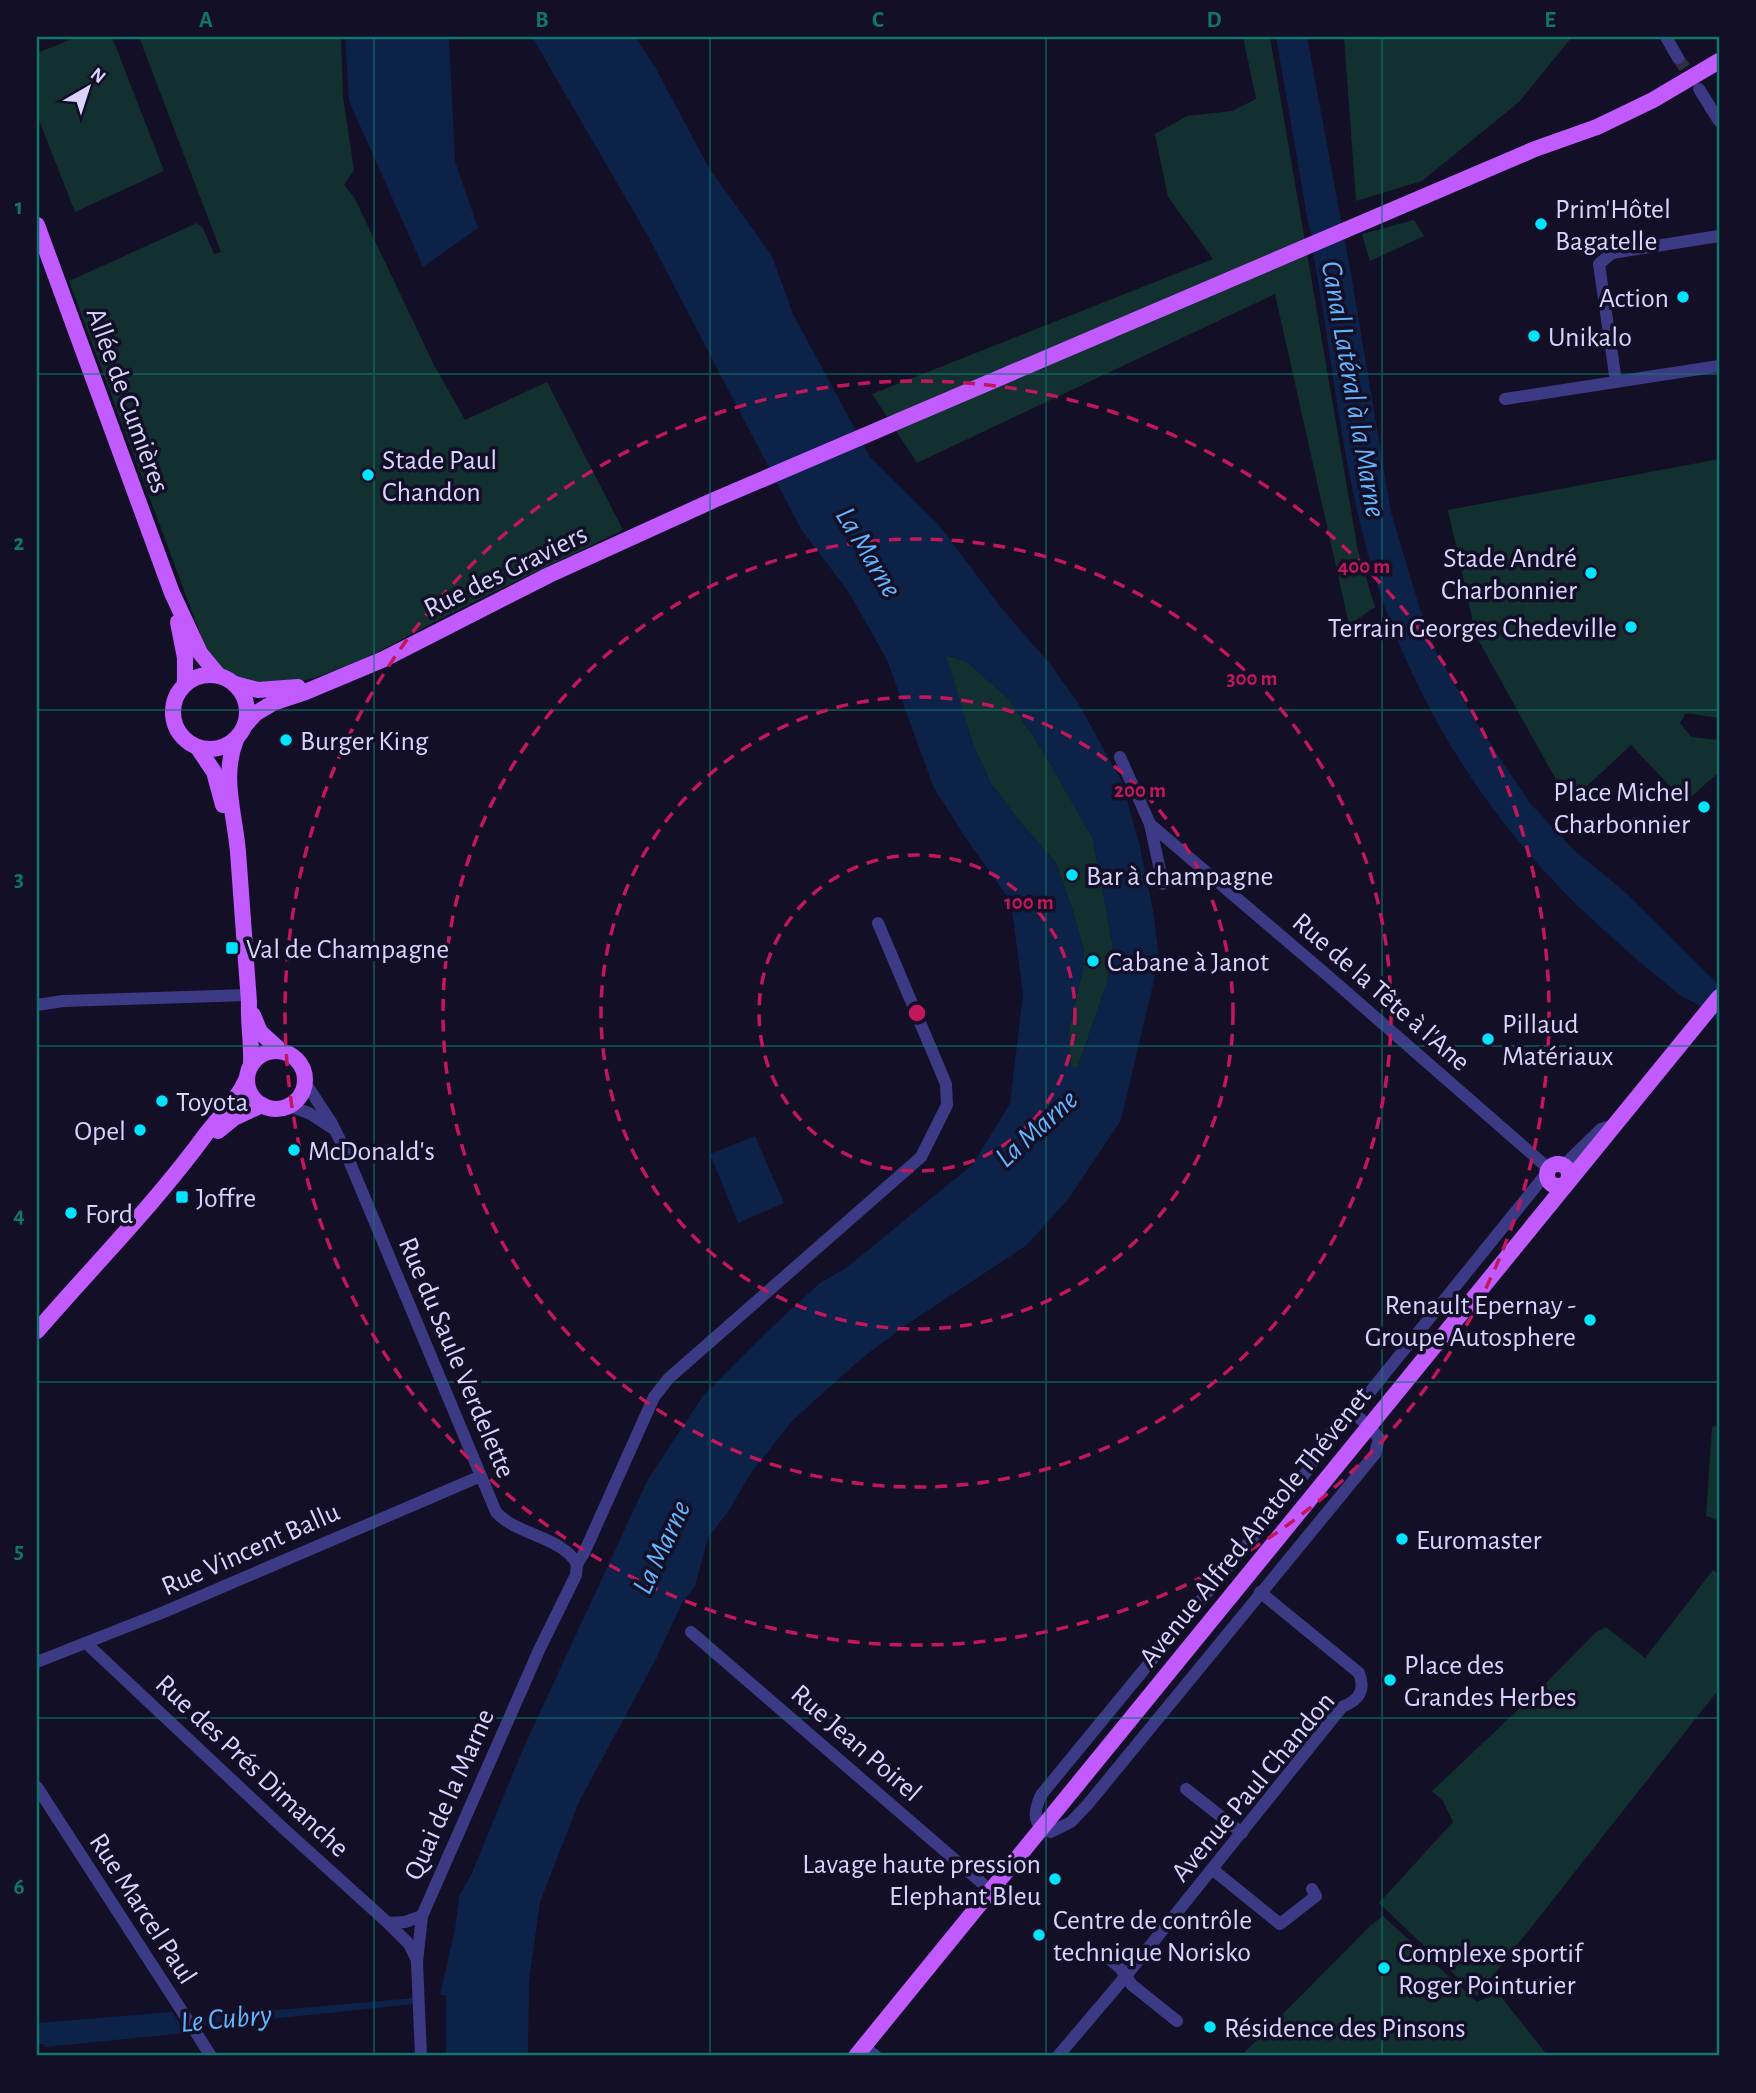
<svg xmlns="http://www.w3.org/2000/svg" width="1756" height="2093" viewBox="0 0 1756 2093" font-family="'Alegreya Sans',sans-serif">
  <rect width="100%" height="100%" fill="#130f26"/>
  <g fill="#12302f">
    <path d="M77 37H112L164 171 75 212 37 115V53Z"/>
    <path d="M139 37H341L343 97 354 170 344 185 354 197 434 365 465 420 547 382 623 530C563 559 503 587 444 617 396 642 346 673 292 683 261 688 224 680 207 652L69 281 197 223 203 228 214 254 221 252Z"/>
    <path d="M1243 37H1270L1358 551 1375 607 1349 625 1275 294 917 463 872 394 1213 259 1168 197 1155 134 1187 116 1232 111 1256 99Z"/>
    <path d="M1344 37H1572L1519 102 1422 181 1356 201Z"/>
    <path d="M1414 220 1424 236 1370 261 1362 234Z"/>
    <path d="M1719 459V718L1686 713 1680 723 1691 737 1719 740V772L1685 802 1631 745 1569 803 1476 636 1448 510Z"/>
    <path d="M945 655 967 662 1008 698 1043 751 1093 839 1113 946 1107 983 1078 1067 1075 1069 1071 1067 1068 1034 1084 963V951L1072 909 1056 863 1020 822 990 782 973 744Z"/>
    <path d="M1719 1425V1520L1706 1516 1712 1427Z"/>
    <path d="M1713 1570 1719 1574V1689L1477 1996 1379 1903 1453 1822 1443 1801 1432 1791 1538 1691 1595 1633 1606 1627 1645 1658Z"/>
    <path d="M1383 1916 1477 2002 1498 1993 1548 2056H1241L1371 1925Z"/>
  </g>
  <g fill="#0c2248" fill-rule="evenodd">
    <path d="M345 37H449L455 161 478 228 423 267 349 101Z"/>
    <path d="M532 37H635L655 67 709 168 772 256 793 314 870 457 939 525 1003 610 1051 665 1078 703 1122 782 1139 843 1153 910 1159 959 1121 1120 1069 1198 1027 1245 906 1325 862 1358 793 1420 750 1474 730 1509 708 1538 695 1586 682 1603 656 1659 579 1802 540 1902 529 1981 528 2056H446V1996L440 1995 455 1929 459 1896 471 1875 523 1749 648 1479 703 1396 772 1327 820 1283 846 1268 972 1165 1010 1104 1023 994 1011 902 965 837 934 788 887 660 850 594 801 529 648 236ZM946 655 967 662 1008 698 1043 751 1093 839 1113 946 1107 983 1078 1067 1075 1069 1071 1067 1068 1034 1084 963V951L1072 909 1056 863 1020 822 990 782 973 744Z"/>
    <path d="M1276 37H1307L1351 274 1391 512 1420 609 1437 653 1476 722 1530 803 1574 850 1626 893 1719 985V1022L1695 1003 1681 996C1652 972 1623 948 1596 923 1485 822 1401 685 1364 539 1340 447 1331 351 1314 258L1312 234 1309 228Z"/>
    <path d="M755 1136 784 1203 738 1223 710 1154Z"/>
    <path d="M414 1998 415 2004 202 2026 197 2017Z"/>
    <path d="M172 2012 186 2033 45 2047 44 2044H37V2023Z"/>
  </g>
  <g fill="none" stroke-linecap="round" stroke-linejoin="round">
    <path stroke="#312d47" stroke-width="12" stroke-dasharray="12 6" stroke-linecap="butt" d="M1678 58 1695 83"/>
    <g stroke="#3d3a85" stroke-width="12">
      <path d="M1666 37 1678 58"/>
      <path d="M1699 89 1719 121"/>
      <path d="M1616 382 1599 264 1612 253 1719 236"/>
      <path d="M1505 399 1719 366"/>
      <path d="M1120 757 1150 824 1163 884"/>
      <path d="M1150 824 1327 975 1548 1168"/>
      <path d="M37 1005 63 1001 248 995"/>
      <path d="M306 1084 331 1122 343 1146 496 1512C516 1535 563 1537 577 1564"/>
      <path d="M289 1106 309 1113 332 1128"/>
      <path d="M1564 1165 1601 1129 1614 1125"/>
      <path d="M1353 1413 1369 1426 1379 1438 1375 1454 1088 1804 1071 1822 1051 1832C1031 1826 1034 1811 1041 1795L1308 1470C1320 1448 1331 1426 1353 1413L1546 1174"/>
      <path d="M577 1564 584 1553 654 1397 669 1378 921 1157 947 1105 946 1084 878 923"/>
      <path d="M691 1632 990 1890"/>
      <path d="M86 1643 283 1828 388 1923 409 1944 416 1958"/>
      <path d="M37 1662 164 1612 481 1476"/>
      <path d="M37 1787 211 2056"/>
      <path d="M1186 1789 1242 1833"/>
      <path d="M1212 1869 1280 1924 1316 1896 1312 1889"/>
      <path d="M388 1923 405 1922 422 1916"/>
      <path d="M1098 1958 1106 1956 1120 1968 1132 1985 1177 2021"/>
      <path d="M864 2047 876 2056"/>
      <path d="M421 2056 417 1962 422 1916 540 1648 576 1575 577 1564"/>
      <path d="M1058 2056 1125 1977 1342 1707C1359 1700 1366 1691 1359 1673L1260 1592"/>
    </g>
    <g stroke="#c25bff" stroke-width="16">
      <path d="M37 225 172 593 200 653 219 676"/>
      <path d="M178 622 185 658V684"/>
      <circle cx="210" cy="712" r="37"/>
      <path d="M235 684 258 690 298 687"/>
      <path d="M246 724 256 713 273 703 303 693 384 659 549 575 714 500 1535 149 1597 127 1653 100 1719 61"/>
      <path d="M236 740C221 776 235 815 238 852 242 902 245 952 249 1002 248 1023 252 1043 251 1064"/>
      <path d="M198 748 214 772 223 805"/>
      <path d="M253 1015 260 1032 281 1051"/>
      <circle cx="276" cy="1080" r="29"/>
      <path d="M218 1131 234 1118 262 1105"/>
      <circle cx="1558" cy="1175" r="11"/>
      <path d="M37 1331C93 1266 155 1204 206 1134 221 1114 236 1102 247 1078"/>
      <path d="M856 2056 1719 997"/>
    </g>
  </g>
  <path fill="none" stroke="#0f766e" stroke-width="2" stroke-opacity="0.55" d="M374 37V2056M710 37V2056M1046 37V2056M1382 37V2056M37 374H1719M37 710H1719M37 1046H1719M37 1382H1719M37 1718H1719"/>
  <g fill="none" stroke="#c2185b" stroke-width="3.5" stroke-dasharray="12 9">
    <circle cx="917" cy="1013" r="158"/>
    <circle cx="917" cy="1013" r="316"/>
    <circle cx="917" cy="1013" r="474"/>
    <circle cx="917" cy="1013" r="632"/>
  </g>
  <g fill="#00e5ff" stroke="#130f26" stroke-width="2.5">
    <circle cx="1541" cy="224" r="7"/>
    <circle cx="1683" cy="297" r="7"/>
    <circle cx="1534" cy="336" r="7"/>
    <circle cx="368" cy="475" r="7"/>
    <circle cx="1591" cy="573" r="7"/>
    <circle cx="1631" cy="627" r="7"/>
    <circle cx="286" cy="740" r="7"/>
    <circle cx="1704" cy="807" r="7"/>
    <circle cx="1072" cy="875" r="7"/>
    <rect x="225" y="941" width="14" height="14" rx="3.5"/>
    <circle cx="1093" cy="961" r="7"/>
    <circle cx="1488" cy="1039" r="7"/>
    <circle cx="162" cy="1101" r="7"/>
    <circle cx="140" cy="1130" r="7"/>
    <circle cx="294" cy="1150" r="7"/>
    <rect x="175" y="1190" width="14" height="14" rx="3.5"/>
    <circle cx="71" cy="1213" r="7"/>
    <circle cx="1590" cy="1320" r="7"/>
    <circle cx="1402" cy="1539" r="7"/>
    <circle cx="1390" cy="1680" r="7"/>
    <circle cx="1055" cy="1879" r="7"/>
    <circle cx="1039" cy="1935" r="7"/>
    <circle cx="1384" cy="1968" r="7"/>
    <circle cx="1210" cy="2027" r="7"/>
  </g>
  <g text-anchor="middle" stroke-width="7" stroke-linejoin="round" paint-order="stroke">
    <g font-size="28" fill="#d9d4ff" stroke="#130f26" text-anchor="start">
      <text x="1555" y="218">Prim'Hôtel<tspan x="1555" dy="32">Bagatelle</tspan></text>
      <text x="1669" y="307" text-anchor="end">Action</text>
      <text x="1548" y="346">Unikalo</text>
      <text x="382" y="469">Stade Paul<tspan x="382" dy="32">Chandon</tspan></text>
      <text x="1577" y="567" text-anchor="end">Stade André<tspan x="1577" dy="32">Charbonnier</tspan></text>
      <text x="1617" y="637" text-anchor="end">Terrain Georges Chedeville</text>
      <text x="300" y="750">Burger King</text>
      <text x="1690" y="801" text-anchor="end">Place Michel<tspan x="1690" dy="32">Charbonnier</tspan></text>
      <text x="1086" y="885">Bar à champagne</text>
      <text x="246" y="958">Val de Champagne</text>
      <text x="1107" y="971">Cabane à Janot</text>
      <text x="1502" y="1033">Pillaud<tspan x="1502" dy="32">Matériaux</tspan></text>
      <text x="176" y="1111">Toyota</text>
      <text x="126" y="1140" text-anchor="end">Opel</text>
      <text x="308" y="1160">McDonald's</text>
      <text x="196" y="1207">Joffre</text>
      <text x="85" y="1223">Ford</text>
      <text x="1576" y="1314" text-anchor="end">Renault Epernay -<tspan x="1576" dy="32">Groupe Autosphere</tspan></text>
      <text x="1416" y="1549">Euromaster</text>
      <text x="1404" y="1674">Place des<tspan x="1404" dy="32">Grandes Herbes</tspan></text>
      <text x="1041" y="1873" text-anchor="end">Lavage haute pression<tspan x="1041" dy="32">Elephant Bleu</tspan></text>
      <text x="1053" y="1929">Centre de contrôle<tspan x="1053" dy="32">technique Norisko</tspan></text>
      <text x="1398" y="1962">Complexe sportif<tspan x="1398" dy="32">Roger Pointurier</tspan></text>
      <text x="1224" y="2037">Résidence des Pinsons</text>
    </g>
    <g font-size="28" fill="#d9d4ff" stroke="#130f26">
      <text transform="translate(129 400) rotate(70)" y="10">Allée de Cumières</text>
      <text transform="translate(505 570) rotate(-26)" y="10">Rue des Graviers</text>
      <text transform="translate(1382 991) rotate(41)" y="10">Rue de la Tête à l'Ane</text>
      <text transform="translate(458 1357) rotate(67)" y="10">Rue du Saule Verdelette</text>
      <text transform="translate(1254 1526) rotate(-51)" y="10">Avenue Alfred Anatole Thévenet</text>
      <text transform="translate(250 1548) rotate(-24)" y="10">Rue Vincent Ballu</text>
      <text transform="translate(857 1742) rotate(41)" y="10">Rue Jean Poirel</text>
      <text transform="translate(253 1765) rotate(43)" y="10">Rue des Prés Dimanche</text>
      <text transform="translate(1252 1786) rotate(-50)" y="10">Avenue Paul Chandon</text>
      <text transform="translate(448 1794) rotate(-66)" y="10">Quai de la Marne</text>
      <text transform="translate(144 1908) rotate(57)" y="10">Rue Marcel Paul</text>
    </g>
    <g font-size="30" font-style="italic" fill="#62b6ff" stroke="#130f26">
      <text transform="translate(1354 389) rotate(80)" y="10">Canal Latéral à la Marne</text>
      <text transform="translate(869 552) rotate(59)" y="10">La Marne</text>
      <text transform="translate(1036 1128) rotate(-42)" y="10">La Marne</text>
      <text transform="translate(661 1547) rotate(-65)" y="10">La Marne</text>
      <text transform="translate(226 2018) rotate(-5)" y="10">Le Cubry</text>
    </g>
  </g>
  <circle cx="917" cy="1013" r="10" fill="#c2185b" stroke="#130f26" stroke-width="3.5"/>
  <g font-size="21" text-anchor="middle" font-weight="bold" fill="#c2185b" stroke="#130f26" stroke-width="7" stroke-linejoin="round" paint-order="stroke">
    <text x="1364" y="573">400 m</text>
    <text x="1252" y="685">300 m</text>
    <text x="1140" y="797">200 m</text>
    <text x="1029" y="909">100 m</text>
  </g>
  <rect width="1756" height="2093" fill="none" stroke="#130f26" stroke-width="77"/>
  <g transform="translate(88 88) rotate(39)" stroke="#130f26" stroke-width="5" paint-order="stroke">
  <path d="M0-5L12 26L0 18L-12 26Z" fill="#d9d4ff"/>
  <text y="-10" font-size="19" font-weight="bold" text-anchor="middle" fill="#d9d4ff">N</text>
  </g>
  <rect x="38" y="38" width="1680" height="2016" fill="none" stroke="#0f766e" stroke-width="2.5"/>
  <g font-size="23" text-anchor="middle" font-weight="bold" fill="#0f766e">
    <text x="206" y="27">A</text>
    <text x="542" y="27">B</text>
    <text x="878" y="27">C</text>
    <text x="1214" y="27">D</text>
    <text x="1550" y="27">E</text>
    <text x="19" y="214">1</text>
    <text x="19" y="550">2</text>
    <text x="19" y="886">3</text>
    <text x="19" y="1222">4</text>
    <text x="19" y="1558">5</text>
    <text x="19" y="1894">6</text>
  </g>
</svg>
